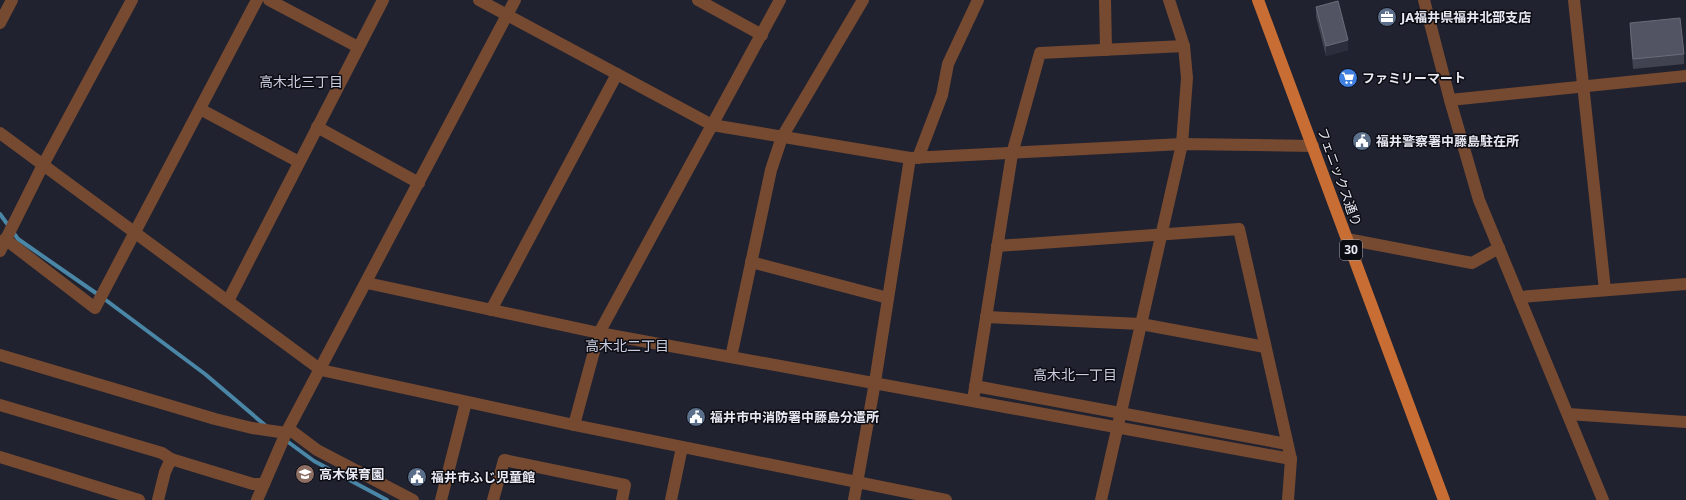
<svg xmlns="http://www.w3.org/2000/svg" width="1686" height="500" viewBox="0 0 1686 500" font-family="'Noto Sans','Noto Sans JP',sans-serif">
  <rect width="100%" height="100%" fill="#212230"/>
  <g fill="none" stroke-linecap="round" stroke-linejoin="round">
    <g stroke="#4a86a6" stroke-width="4">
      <path d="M0 214 18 239 103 298 205 374 266 426"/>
      <path d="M284 439 314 461 387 500"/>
    </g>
    <g stroke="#764a31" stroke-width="12">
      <path d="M269 0 358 47"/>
      <path d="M479 0 712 125 910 158 1182 144 1313 146"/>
      <path d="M698 0 762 35"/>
      <path d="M1105 0 1106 50"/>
      <path d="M1424 0 1450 100 1479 200 1603 500"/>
      <path d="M1574 0 1605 290"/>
      <path d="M0 23 12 0"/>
      <path d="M1450 100 1686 76"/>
      <path d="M200 109 299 162"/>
      <path d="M317 127 419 183"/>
      <path d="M0 133 321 370 574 425 946 500"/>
      <path d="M918 158 942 95 948 64 978 0"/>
      <path d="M5 239 95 308 257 0"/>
      <path d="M1347 239 1472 263 1499 248"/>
      <path d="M997 246 1239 229 1291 459 1288 500"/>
      <path d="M0 251 43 165 132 0"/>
      <path d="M751 262 888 298"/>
      <path d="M367 283 599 333 1291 459"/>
      <path d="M1519 297 1686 284"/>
      <path d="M228 301 383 0"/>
      <path d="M491 310 617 74"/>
      <path d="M986 317 1141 324 1265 347"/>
      <path d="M0 355 215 419 252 428 286 433"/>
      <path d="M731 357 771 170 782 137 863 0"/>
      <path d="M975 386 1287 444"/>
      <path d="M973 400 1012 154 1040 53 1184 46"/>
      <path d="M0 405 162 453 171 459"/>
      <path d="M1568 414 1686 422"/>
      <path d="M574 425 599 333 780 0"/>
      <path d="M289 429 317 450 413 500"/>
      <path d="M0 457 139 500"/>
      <path d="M158 500 165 472 171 459 253 484H264L286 433 515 0"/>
      <path d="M257 500 264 484"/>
      <path d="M441 500 466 402"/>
      <path d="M493 500 504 460 625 485 622 500"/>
      <path d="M671 500 682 447"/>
      <path d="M854 500 875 382 910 158"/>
      <path d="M1101 500 1182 144 1187 78 1184 46 1169 0"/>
    </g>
    <path stroke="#c86e34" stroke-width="12" d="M1258 0 1444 500"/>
  </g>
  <g fill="#414351">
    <path d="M1316 7 1348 50 1326 56 1316 17Z"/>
    <path d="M1630 23 1684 54V64L1633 69 1630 33Z"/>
  </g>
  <path fill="#2c2e3d" d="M1348 40V50L1326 56V46Z"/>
  <g fill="#535463" stroke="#6a6c79">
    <path d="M1338 1 1348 40 1326 46 1316 7Z"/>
    <path d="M1680 18 1684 54 1633 59 1630 23Z"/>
  </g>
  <defs>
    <g id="office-disc" transform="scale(1)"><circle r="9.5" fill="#5c6f8a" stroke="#0c0c13"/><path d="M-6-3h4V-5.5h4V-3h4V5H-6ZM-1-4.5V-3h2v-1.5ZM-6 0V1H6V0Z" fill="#fff"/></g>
    <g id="supermarket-disc" transform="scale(1)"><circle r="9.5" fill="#3f7fe0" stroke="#0c0c13"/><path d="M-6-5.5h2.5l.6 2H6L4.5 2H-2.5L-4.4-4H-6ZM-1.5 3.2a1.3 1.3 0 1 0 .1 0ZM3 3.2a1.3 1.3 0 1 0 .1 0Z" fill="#fff"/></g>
    <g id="civic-disc" transform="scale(1)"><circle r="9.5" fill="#5c6f8a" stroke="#0c0c13"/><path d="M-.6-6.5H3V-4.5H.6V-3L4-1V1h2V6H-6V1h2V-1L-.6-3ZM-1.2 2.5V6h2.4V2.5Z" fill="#fff"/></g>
    <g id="school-disc" transform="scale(1)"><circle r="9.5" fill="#8d6e63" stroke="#0c0c13"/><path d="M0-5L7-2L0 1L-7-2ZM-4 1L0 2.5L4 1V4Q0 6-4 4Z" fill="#fff"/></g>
  </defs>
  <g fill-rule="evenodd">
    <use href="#office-disc" x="1387" y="17"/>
    <use href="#supermarket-disc" x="1348" y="78"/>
    <use href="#civic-disc" x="1362" y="141"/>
    <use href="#civic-disc" x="696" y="417"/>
    <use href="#school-disc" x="305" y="474"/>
    <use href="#civic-disc" x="417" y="477"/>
  </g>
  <g text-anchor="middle" stroke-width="3" stroke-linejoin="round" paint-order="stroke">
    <rect fill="#0c0c13" stroke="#a6a7b0" stroke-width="1" x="1340" y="240" width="22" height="20" rx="3"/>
    <g font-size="12" font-weight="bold" fill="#e8e9f3">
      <text x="1351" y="254">30</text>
    </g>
    <g font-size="13" font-weight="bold" fill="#e8e9f3" stroke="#0c0c13" text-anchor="start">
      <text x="1401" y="22">JA福井県福井北部支店</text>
      <text x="1362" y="83">ファミリーマート</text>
      <text x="1376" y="146">福井警察署中藤島駐在所</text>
      <text x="710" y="422">福井市中消防署中藤島分遣所</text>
      <text x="319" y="479">高木保育園</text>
      <text x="431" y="482">福井市ふじ児童館</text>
    </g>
    <g font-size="13" fill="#e8e9f3" stroke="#0c0c13">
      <text transform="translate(1340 177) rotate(70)" y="5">フェニックス通り</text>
    </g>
    <g font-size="14" fill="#cacde0" stroke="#0c0c13">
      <text x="301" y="87">高木北三丁目</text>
      <text x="627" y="351">高木北二丁目</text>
      <text x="1075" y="380">高木北一丁目</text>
    </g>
  </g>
</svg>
